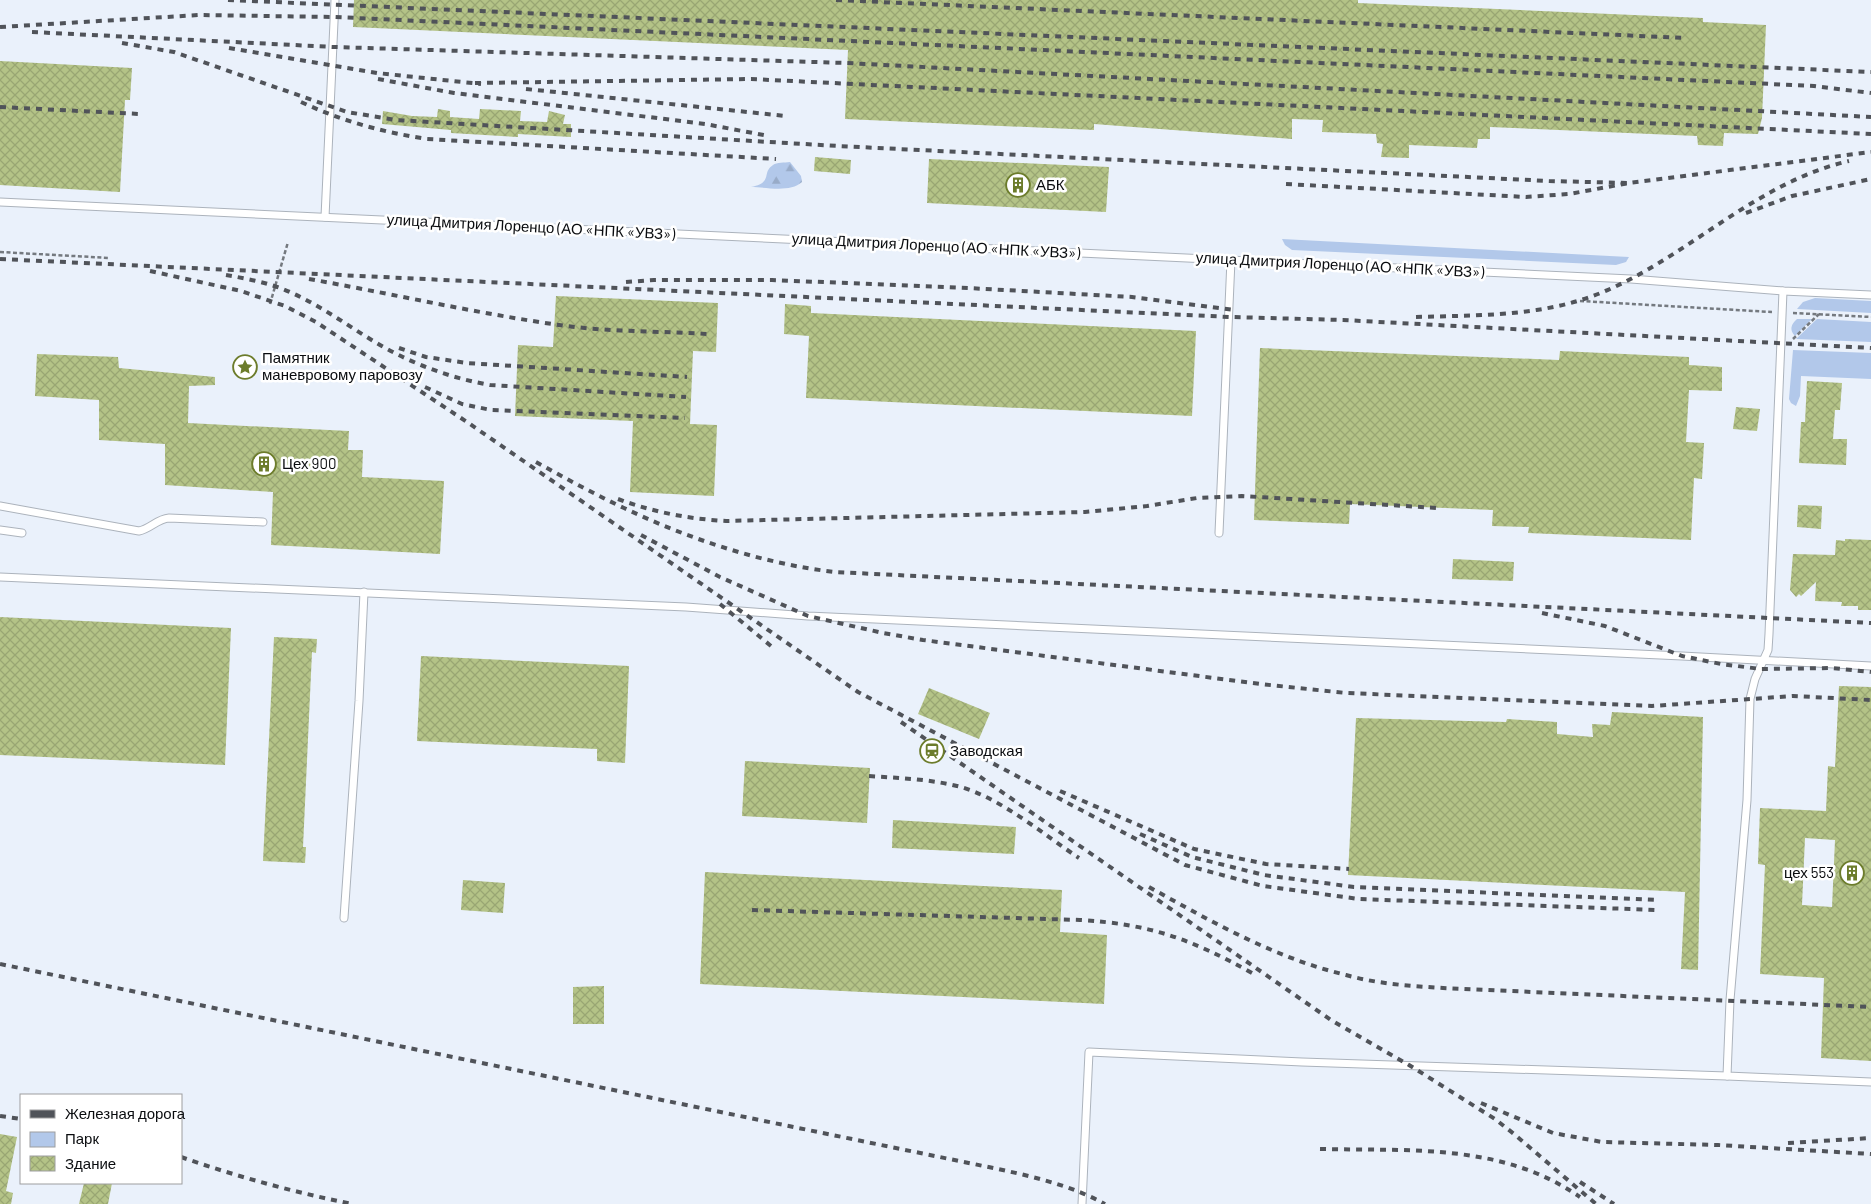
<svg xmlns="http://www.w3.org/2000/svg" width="1871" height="1204" viewBox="0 0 1871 1204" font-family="Barlow,sans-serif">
  <defs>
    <pattern id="forest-firs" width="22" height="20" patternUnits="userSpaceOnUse" patternTransform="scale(1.25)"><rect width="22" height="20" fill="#b2c8ea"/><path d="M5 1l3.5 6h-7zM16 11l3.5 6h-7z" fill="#98abc8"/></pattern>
    <pattern id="building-cross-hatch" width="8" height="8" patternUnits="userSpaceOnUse" patternTransform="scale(1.25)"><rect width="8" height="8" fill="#b4c387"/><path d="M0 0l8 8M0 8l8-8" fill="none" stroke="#99a673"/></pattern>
  </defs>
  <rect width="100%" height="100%" fill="#eaf1fb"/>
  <g fill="#b2c8ea">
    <path d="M1282 239 1629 257 1626 262 1616 265 1292 250 1285 245Z"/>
    <path d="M1815 298 1871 301V313L1797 309 1803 302Z"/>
    <path d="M1797 319H1812L1795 336C1789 330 1791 324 1797 319Z"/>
    <path d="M1817 319 1871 322V342L1796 339Z"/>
    <path d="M1793 350 1871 353V379L1801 376 1800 396 1796 406 1791 403 1789 399Z"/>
  </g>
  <path fill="url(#forest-firs)" d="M790 162 801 176 802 182C790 193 766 187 751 187 774 182 761 173 773 165 777 162 784 163 790 162Z"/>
  <g fill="url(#building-cross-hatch)" fill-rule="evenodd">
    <path d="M354 0H1358V3L1703 18V22L1766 25 1762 118 1758 134 1724 133 1723 146 1698 145 1697 136 1490 127V139H1478L1477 148 1409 145V158L1381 157 1383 144 1377 143 1376 134 1322 132 1323 120 1292 119V139L1094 124V130L845 119 848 50 353 27Z"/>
    <path d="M0 61 132 68 130 100H125L120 192 0 185Z"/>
    <path d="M438 109 450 111V117L479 119 480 109 521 111 520 121 547 122 549 111 565 115 563 124H571V137L518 134V137L451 133V130L382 124 383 111 412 116 437 117Z"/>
    <path d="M815 157 851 160 850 174 814 171Z"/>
    <path d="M929 159 1109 167 1106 212 927 203Z"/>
    <path d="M556 296 718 303 716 352 693 351 690 424 717 425 714 496 630 492 633 421 515 416 518 345 553 347Z"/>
    <path d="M785 304 811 306V313L1196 331 1192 416 806 398 809 336 784 334Z"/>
    <path d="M1260 348 1559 360 1560 351 1689 357V365L1722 367V391L1689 390 1686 442 1704 443 1702 479 1694 478 1691 540 1528 533 1529 527 1492 526 1493 510 1350 504 1349 524 1254 520Z"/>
    <path d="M37 354 118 357 119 368 215 377V385L189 386 188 423 349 431 348 450H363L362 477 444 481 440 554 271 545 273 492 165 485V444L99 440V400L35 396Z"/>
    <path d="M1807 381 1842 383 1840 410H1835L1833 439H1847L1846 465 1799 463 1801 422H1805Z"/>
    <path d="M1736 407 1760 409 1757 431 1733 429Z"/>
    <path d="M1798 505 1822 506 1821 529 1797 527Z"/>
    <path d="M1845 539 1871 540V610H1858V606H1841L1842 602 1815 601 1816 582 1801 596 1799 594 1796 597 1790 590 1793 554 1835 555 1836 540 1845 541Z"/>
    <path d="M1453 559 1514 562 1513 581 1452 579Z"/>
    <path d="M0 617 231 628 225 765 0 755Z"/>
    <path d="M274 637 317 639 316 653 312 652 303 847H306L305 863 263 861Z"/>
    <path d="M421 656 629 666 625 763 597 761V749L417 741Z"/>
    <path d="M1839 686 1871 687V1061L1821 1058 1824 978 1760 974 1765 865 1758 864 1760 808 1826 811 1828 766 1835 767ZM1805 838 1835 840 1832 907 1802 905Z"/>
    <path d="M929 688 990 713 979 739 918 714Z"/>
    <path d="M1612 712 1703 717 1698 970 1681 969 1685 892 1348 875 1356 718 1506 722 1507 719 1557 722V734L1593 737 1592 724 1610 725Z"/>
    <path d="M745 761 870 768 867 823 742 816Z"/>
    <path d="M893 820 1016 827 1014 854 892 848Z"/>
    <path d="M705 872 1062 890 1060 932 1107 935 1104 1004 700 984Z"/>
    <path d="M463 880 505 883 503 913 461 910Z"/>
    <path d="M604 986V1024H573V987Z"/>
    <path d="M0 1134 17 1137 6 1191 13 1193 11 1204H0Z"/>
    <path d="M84 1183H112L108 1204H79Z"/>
  </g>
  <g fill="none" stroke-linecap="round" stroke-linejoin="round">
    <g stroke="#acb3bc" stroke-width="9">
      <g id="lane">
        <path d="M0 202 1631 279 1783 291 1871 295"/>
        <path d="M325 217 335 0"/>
        <path d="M1783 291 1769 634 1768 650 1755 679 1750 699 1747 800 1730 1000 1727 1076 1871 1082"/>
        <path d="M0 506 139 531C150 529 157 519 169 518L263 522"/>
        <path d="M0 530 22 533"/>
        <path d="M1219 533 1231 260"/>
        <path d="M0 577 686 607 808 616 1682 656 1871 666"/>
        <path d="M344 918 359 701 364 592"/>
        <path d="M1082 1204 1089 1052 1302 1062 1727 1076"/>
      </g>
    </g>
    <g stroke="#74797f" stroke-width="2.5" stroke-dasharray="4 2.5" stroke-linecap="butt">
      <path d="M0 252 110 258"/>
      <path d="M1580 301 1772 312"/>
      <path d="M270 304 288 242"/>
      <path d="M1793 313 1871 317"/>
      <path d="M1793 339 1819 314"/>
    </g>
    <use href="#lane" stroke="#fff" stroke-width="7"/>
    <g stroke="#505359" stroke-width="4" stroke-dasharray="6 6" stroke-linecap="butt">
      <path d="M228 0 1871 72"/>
      <path d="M836 0 1686 38"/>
      <path d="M0 27 199 15 335 17 1814 86 1871 93"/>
      <path d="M32 32 334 47 847 63 1871 117"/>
      <path d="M122 43 174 52 347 112 396 120 838 146 1549 181 1629 183"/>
      <path d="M229 48 377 73 481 84"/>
      <path d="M378 79 454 93 705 124 769 136"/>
      <path d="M475 83 751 79 1871 134"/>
      <path d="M526 89 786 116"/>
      <path d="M301 102C342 121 382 132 427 139L776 159"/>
      <path d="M0 107 140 114"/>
      <path d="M1286 184 1526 197 1569 194 1629 183 1871 152"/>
      <path d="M1746 213 1792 196 1871 179"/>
      <path d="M0 259 1230 317 1343 320 1871 348"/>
      <path d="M150 271 241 291 285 306 316 322 467 422 858 692 1185 865 1263 886 1359 899 1656 910"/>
      <path d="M226 275C248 279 271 283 292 293 323 307 351 328 380 345 415 365 451 378 490 385L686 397"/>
      <path d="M309 279C393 294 475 313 559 325 608 332 658 331 707 334"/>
      <path d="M626 282 654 280H772L968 288 1132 297 1235 310"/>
      <path d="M1416 317C1482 315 1548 317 1610 289 1693 252 1758 182 1849 161"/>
      <path d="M399 348 426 357 467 363 687 377"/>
      <path d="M425 387 462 404 491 410 685 418"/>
      <path d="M536 462C565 478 594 494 624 508 689 539 764 564 835 572L1871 623"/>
      <path d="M618 499C653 512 689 519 726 521L1085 512 1147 506 1197 498 1242 496 1437 508"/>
      <path d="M641 535 720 577 808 616 883 633 923 640 1260 684 1346 693 1652 706 1793 696 1871 700"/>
      <path d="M720 604 771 646"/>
      <path d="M1542 613 1605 626 1682 656 1721 664 1761 669 1832 668 1871 672"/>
      <path d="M901 722 1331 1020 1409 1065 1495 1119 1514 1134 1596 1204"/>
      <path d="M869 776C899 778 928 779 957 786 998 796 1043 834 1079 858"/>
      <path d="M1060 791 1194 849 1266 864 1349 869"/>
      <path d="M1140 834 1192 857 1264 875 1354 887 1659 900"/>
      <path d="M1149 887C1212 922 1275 958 1346 975 1378 984 1410 986 1443 988L1871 1007"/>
      <path d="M752 910 1080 920C1150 924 1191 939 1252 973"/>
      <path d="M0 964 998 1169C1035 1177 1072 1186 1105 1204"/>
      <path d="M1481 1103 1553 1133 1602 1142 1718 1145 1871 1154"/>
      <path d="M0 1116 21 1119"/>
      <path d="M1788 1143 1871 1138"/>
      <path d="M1320 1149C1411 1151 1502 1143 1580 1197"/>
      <path d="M181 1157C238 1177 294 1192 352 1204"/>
      <path d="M1580 1182 1614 1204"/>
    </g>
  </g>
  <defs>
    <g id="building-ring" transform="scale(1.25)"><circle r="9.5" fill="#fff" stroke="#6c7c2b" stroke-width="1.5"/><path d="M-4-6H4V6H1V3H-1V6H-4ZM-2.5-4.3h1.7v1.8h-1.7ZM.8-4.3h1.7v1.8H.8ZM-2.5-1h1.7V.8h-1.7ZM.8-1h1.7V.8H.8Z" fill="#6c7c2b"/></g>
    <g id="sight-ring" transform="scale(1.25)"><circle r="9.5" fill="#fff" stroke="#6c7c2b" stroke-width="1.5"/><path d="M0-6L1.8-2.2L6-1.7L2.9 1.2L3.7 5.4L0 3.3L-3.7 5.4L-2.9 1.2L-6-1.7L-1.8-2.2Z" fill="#6c7c2b"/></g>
    <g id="station-ring" transform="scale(1.25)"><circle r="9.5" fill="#fff" stroke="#6c7c2b" stroke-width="1.5"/><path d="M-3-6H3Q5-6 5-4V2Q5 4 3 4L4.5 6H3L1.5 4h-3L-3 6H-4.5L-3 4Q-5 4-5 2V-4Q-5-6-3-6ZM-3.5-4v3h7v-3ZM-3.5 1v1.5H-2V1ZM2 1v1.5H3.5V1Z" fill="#6c7c2b"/></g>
  </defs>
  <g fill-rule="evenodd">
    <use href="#building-ring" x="1018" y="185"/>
    <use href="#sight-ring" x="245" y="367"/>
    <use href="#building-ring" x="264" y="464"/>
    <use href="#station-ring" x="932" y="751"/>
    <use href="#building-ring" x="1852" y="873"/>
  </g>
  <g text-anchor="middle" stroke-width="5" stroke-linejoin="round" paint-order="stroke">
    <g font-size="15" fill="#0a0c0f" stroke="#fff" text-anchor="start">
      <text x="1036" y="190">АБК</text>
      <text x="262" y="363">Памятник<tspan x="262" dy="17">маневровому паровозу</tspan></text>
      <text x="282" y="469">Цех 900</text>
      <text x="950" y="756">Заводская</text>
      <text x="1834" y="878" text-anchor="end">цех 553</text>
    </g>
    <g font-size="15" fill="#0a0c0f" stroke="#fff">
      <text transform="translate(531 227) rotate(3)" y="5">улица Дмитрия Лоренцо (АО «НПК «УВЗ»)</text>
      <text transform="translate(936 246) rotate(3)" y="5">улица Дмитрия Лоренцо (АО «НПК «УВЗ»)</text>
      <text transform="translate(1340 265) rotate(3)" y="5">улица Дмитрия Лоренцо (АО «НПК «УВЗ»)</text>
    </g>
  </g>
  <rect x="20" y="1094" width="162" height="90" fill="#ffffff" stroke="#9d9e9f"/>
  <rect x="30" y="1110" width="25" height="8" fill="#505359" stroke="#9d9e9f"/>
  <text x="65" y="1119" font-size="15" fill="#0a0c0f">Железная дорога</text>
  <rect x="30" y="1132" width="25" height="15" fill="#b2c8ea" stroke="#9d9e9f"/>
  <text x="65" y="1144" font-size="15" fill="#0a0c0f">Парк</text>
  <rect x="30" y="1156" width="25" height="15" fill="url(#building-cross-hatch)" stroke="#9d9e9f"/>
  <text x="65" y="1169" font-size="15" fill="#0a0c0f">Здание</text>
</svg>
